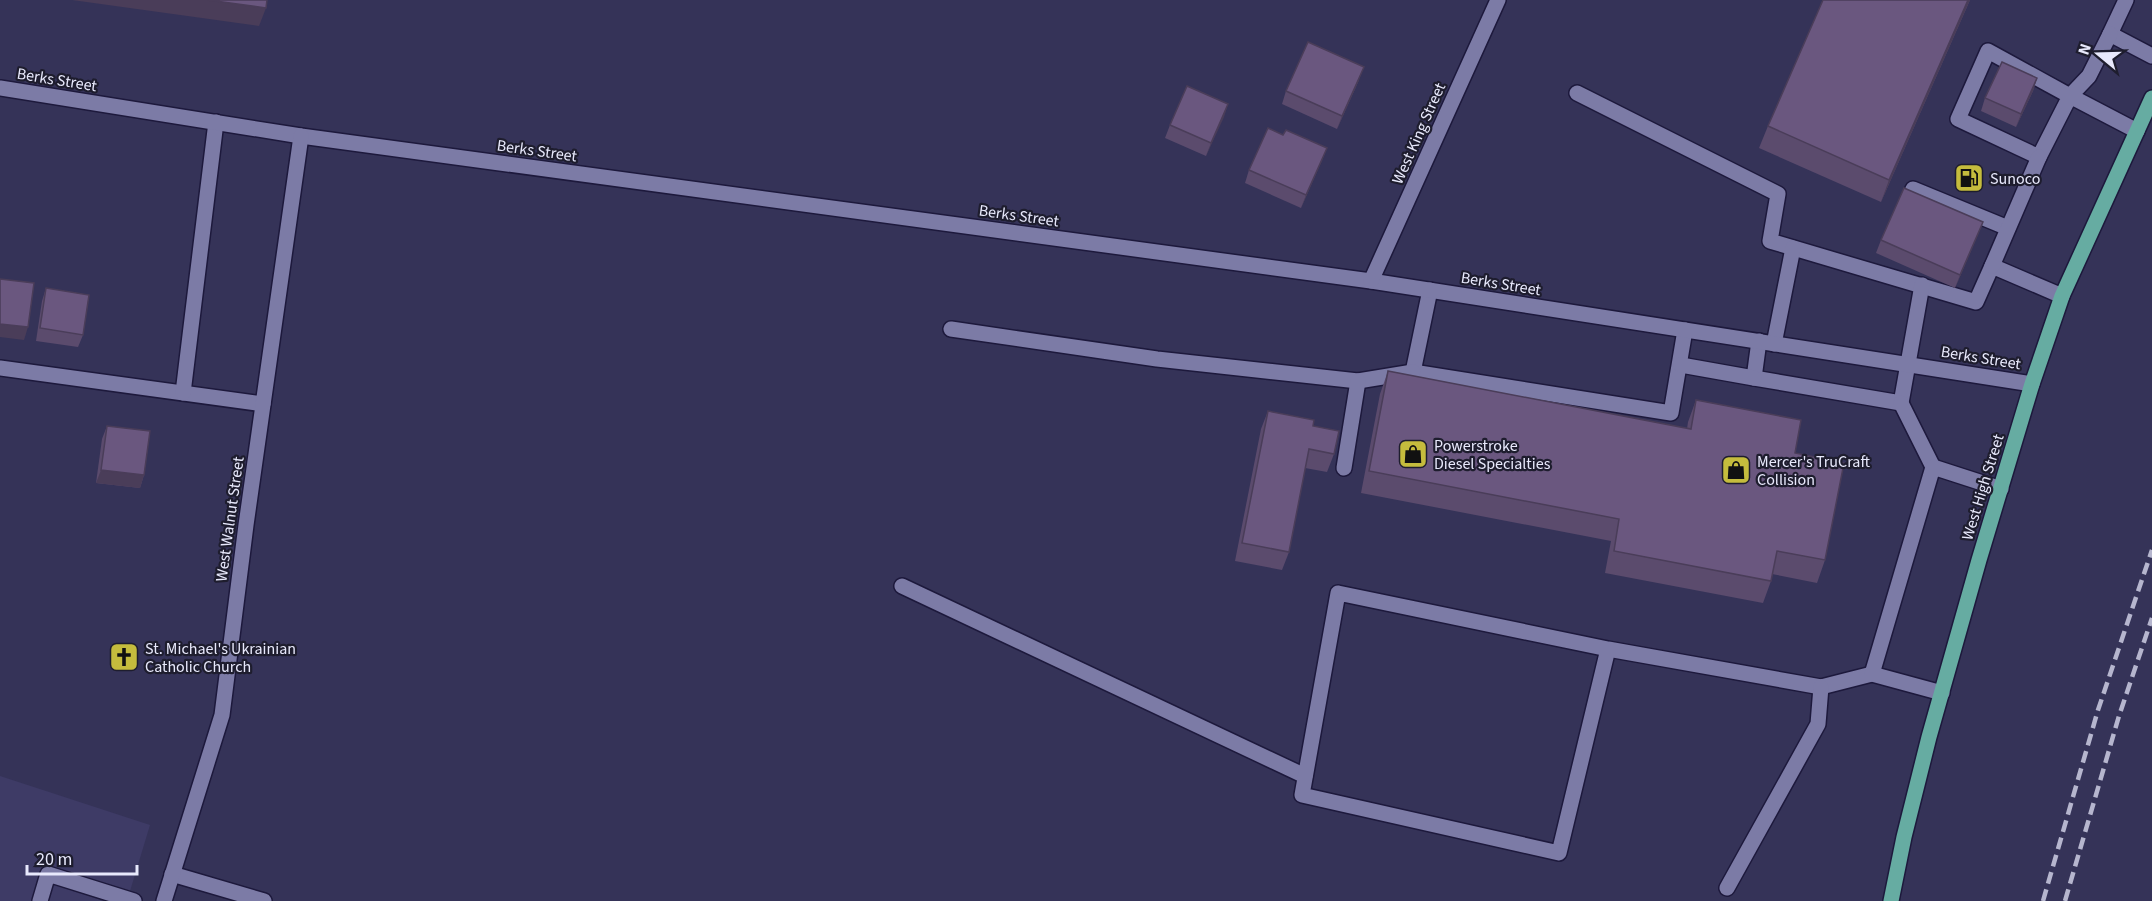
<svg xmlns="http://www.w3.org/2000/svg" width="2152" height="901" viewBox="0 0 2152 901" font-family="'Source Sans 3',sans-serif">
  <rect width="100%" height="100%" fill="#353358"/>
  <path fill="#3e3b66" d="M0 776 150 825 127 901H0Z"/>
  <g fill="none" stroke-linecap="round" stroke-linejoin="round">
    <g stroke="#1d193c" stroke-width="18">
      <g id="lane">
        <path d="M2126 0 2110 34 2152 56"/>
        <path d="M2110 34 2089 76 2070 96 1988 51 1958 119 2039 157 2070 96 2137 131"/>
        <path d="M1577 93 1778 194 1770 241 1976 302 1992 266 2062 296"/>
        <path d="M1907 204 1913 189 2008 228"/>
        <path d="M1992 266 2039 157"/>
        <path d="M1430 290 1413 372 1671 413 1685 330"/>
        <path d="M951 329 1157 359 1358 381 1413 372"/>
        <path d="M1759 341 1754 378 1901 403 1922 285"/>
        <path d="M1774 344 1793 248"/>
        <path d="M1681 365 1754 378"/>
        <path d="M0 368 263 404"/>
        <path d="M183 393 216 122"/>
        <path d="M1901 403 1933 467"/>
        <path d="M1344 468 1358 381"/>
        <path d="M902 586 1305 776"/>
        <path d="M1608 649 1559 853 1302 795 1338 593 1608 649 1821 687 1872 674"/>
        <path d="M1942 693 1872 674 1933 467 2001 489"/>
        <path d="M1727 888 1818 724 1821 687"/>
        <path d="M40 901 48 874 134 901"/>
      </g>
    </g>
    <g stroke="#1d193c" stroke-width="18">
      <g id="street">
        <path d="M0 88 301 136 1371 281 2032 384"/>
        <path d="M1371 281 1498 0"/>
        <path d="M172 874 264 901"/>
        <path d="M164 901 222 715 246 525 301 136"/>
      </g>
    </g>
    <g stroke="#1d193c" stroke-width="18">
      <path id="primary" d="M1891 901 1904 837 1929 737 1979 560 2032 384 2062 296 2152 98"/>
    </g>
    <use href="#lane" stroke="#7c7ba6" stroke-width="15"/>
    <use href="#street" stroke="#7c7ba6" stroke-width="15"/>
    <use href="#primary" stroke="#66aca2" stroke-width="15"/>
    <g stroke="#b6b6ce" stroke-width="4.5" stroke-dasharray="12 6" stroke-linecap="butt">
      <path d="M2043 901 2098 710 2152 550"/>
      <path d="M2065 901 2119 716 2152 618"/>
    </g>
  </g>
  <g fill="#5b4b6d">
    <path d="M1970 0 1881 202 1759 148 1768 126Z"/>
    <path d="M2037 78 2033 91 2016 127 1981 111 1985 98Z"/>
    <path d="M1359 80 1337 129 1282 104 1286 91Z"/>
    <path d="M1228 104 1206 156 1165 138 1170 125Z"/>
    <path d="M1283 135 1327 148 1301 208 1245 183 1249 170Z"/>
    <path d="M1983 222 1955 288 1876 253 1881 240Z"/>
    <path d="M46 288 83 335 78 347 36 341 42 301Z"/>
    <path d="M1388 371 1687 429 1688 422 1696 400 1795 453 1825 560 1817 583 1772 574 1771 581 1763 603 1605 573 1611 541 1361 493 1380 394Z"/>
    <path d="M1268 411 1313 426 1334 454 1327 472 1305 468 1289 552 1282 570 1235 561 1261 429Z"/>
    <path d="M107 426 144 475 140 488 96 483 102 439Z"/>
  </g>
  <g fill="#4a3d59">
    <path d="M72 0H208L266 8 259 26Z"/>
    <path d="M1968 0H1970L1881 202 1889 180Z"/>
    <path d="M1364 67 1359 80 1337 129 1342 116Z"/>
    <path d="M2037 78 2033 91 2016 127 2021 114Z"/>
    <path d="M1228 104 1224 117 1206 156 1211 143Z"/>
    <path d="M1327 148 1322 161 1301 208 1306 195Z"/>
    <path d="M1983 222 1978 235 1955 288 1960 275Z"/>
    <path d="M0 324 28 327 24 340 0 337Z"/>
    <path d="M101 470 144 475 140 488 96 483Z"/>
  </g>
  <g fill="#6a577f" stroke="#4a3d59" stroke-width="1.5">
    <path d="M208 0H267L266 8Z"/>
    <path d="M1823 0H1968L1889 180 1768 126Z"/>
    <path d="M1308 42 1364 67 1342 116 1286 91Z"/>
    <path d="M2002 62 2037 78 2021 114 1985 98Z"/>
    <path d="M1187 86 1228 104 1211 143 1170 125Z"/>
    <path d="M1268 128 1283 135 1286 130 1327 148 1306 195 1249 170Z"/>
    <path d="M1904 188 1983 222 1960 275 1881 240Z"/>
    <path d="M0 279 34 283 28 327 0 324Z"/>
    <path d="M46 288 89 295 83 335 40 328Z"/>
    <path d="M1388 371 1691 429 1696 400 1801 420 1795 453 1844 463 1825 560 1777 551 1771 581 1614 551 1619 519 1369 471Z"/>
    <path d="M1268 411 1314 420 1313 426 1339 431 1334 454 1309 449 1289 552 1242 543Z"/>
    <path d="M107 426 150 431 144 475 101 470Z"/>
  </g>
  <defs>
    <g id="fuel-square" transform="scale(1.5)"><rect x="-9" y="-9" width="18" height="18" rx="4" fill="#c5bc3d" stroke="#1e1d2e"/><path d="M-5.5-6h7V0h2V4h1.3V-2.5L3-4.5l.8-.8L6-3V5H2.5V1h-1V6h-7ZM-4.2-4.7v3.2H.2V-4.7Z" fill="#111"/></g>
    <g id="shop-square" transform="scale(1.5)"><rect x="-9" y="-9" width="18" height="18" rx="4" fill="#c5bc3d" stroke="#1e1d2e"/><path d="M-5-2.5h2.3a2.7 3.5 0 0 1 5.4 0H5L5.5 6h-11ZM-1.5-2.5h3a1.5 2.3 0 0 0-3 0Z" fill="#111"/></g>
    <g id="church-square" transform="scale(1.5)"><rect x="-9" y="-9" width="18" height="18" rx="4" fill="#c5bc3d" stroke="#1e1d2e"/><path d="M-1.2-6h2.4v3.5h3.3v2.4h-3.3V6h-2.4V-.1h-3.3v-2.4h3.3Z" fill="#111"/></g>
  </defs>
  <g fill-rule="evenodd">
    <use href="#fuel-square" x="1969" y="178"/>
    <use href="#shop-square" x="1413" y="454"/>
    <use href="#shop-square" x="1736" y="470"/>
    <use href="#church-square" x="124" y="657"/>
  </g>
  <g text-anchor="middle" stroke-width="4.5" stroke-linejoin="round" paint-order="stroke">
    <g font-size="16" fill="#e8e9fc" stroke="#1e1d2e">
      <text transform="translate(57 79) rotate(9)" y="6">Berks Street</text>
      <text transform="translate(1418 133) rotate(-66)" y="6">West King Street</text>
      <text transform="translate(537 150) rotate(8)" y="6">Berks Street</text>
      <text transform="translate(1019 215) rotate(8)" y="6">Berks Street</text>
      <text transform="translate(1501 283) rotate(9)" y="6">Berks Street</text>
      <text transform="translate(1981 357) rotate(9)" y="6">Berks Street</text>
      <text transform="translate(1982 487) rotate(-73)" y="6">West High Street</text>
      <text transform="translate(229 519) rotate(-82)" y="6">West Walnut Street</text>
    </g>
    <g font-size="16" fill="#e8e9fc" stroke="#1e1d2e" text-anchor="start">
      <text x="1990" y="184">Sunoco</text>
      <text x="1434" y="451">Powerstroke<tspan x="1434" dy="18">Diesel Specialties</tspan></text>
      <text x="1757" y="467">Mercer's TruCraft<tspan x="1757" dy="18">Collision</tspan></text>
      <text x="145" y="654">St. Michael's Ukrainian<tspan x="145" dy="18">Catholic Church</tspan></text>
    </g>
  </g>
  <g transform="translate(2098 54) rotate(289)" stroke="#1e1d2e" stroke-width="4.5" paint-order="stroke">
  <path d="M0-4.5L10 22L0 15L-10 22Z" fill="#e8e9fc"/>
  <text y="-9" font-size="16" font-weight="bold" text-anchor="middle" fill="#e8e9fc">N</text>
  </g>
  <path d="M27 865v9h110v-9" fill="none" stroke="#e8e9fc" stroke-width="3"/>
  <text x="36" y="865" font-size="18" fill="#e8e9fc" stroke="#1e1d2e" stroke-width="4.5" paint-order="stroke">20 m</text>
</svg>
